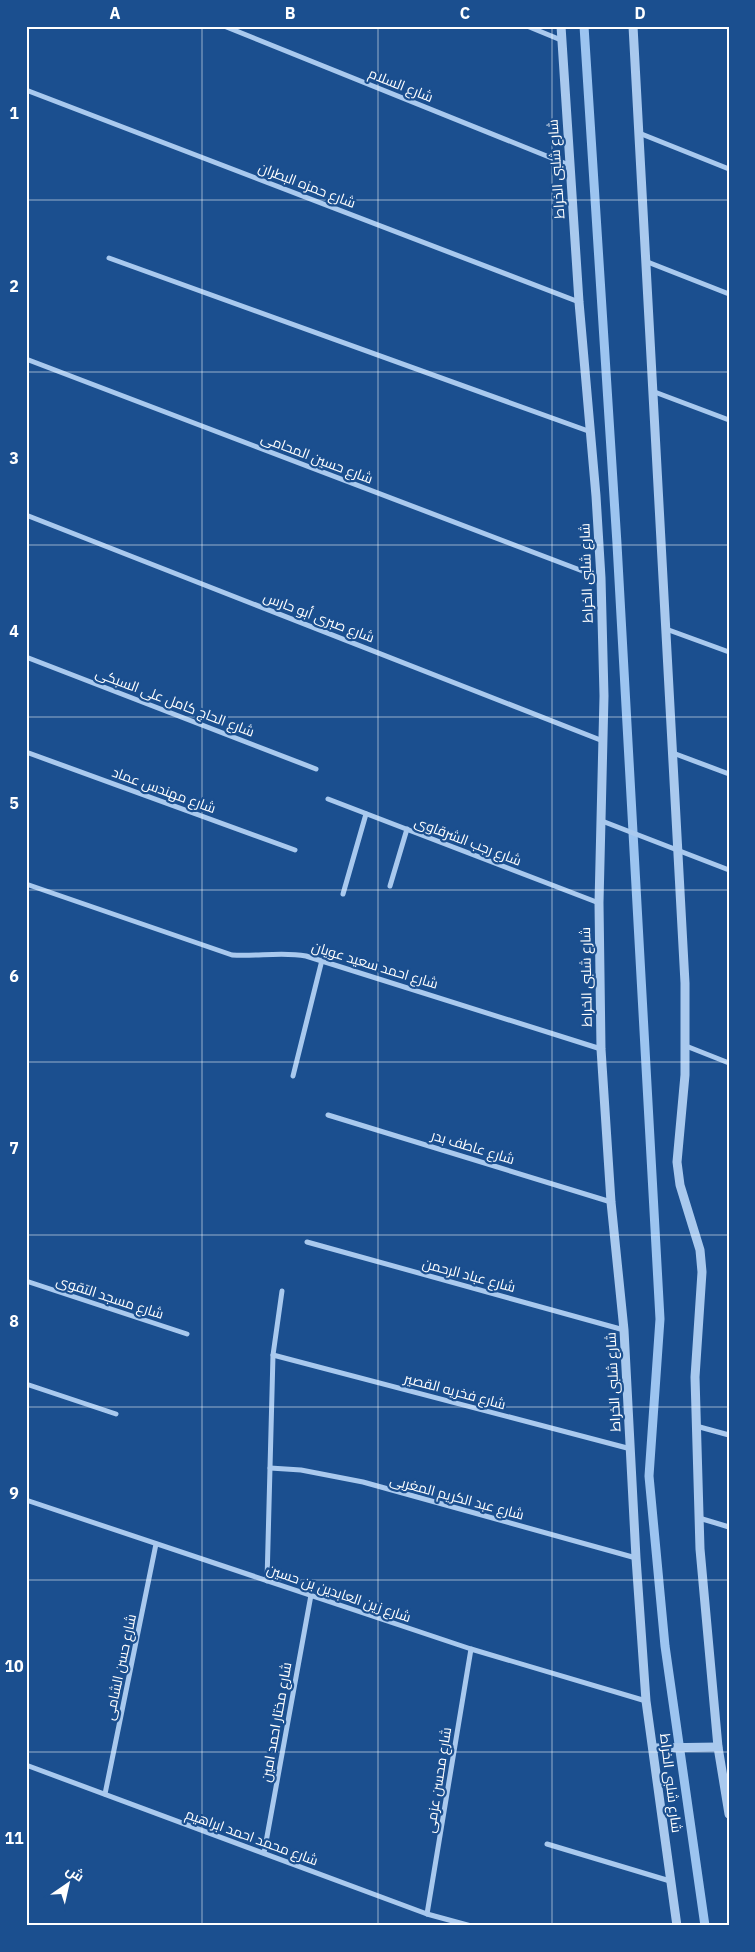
<svg xmlns="http://www.w3.org/2000/svg" width="755" height="1952" viewBox="0 0 755 1952" font-family="'IBM Plex Sans',Cairo,sans-serif">
  <rect width="100%" height="100%" fill="#1b4f8f"/>
  <g fill="none" stroke-linecap="round" stroke-linejoin="round">
    <path stroke="#9cc4f0" stroke-width="9" d="M584 26 617 544 660 1319 649 1476 665 1646 705 1926"/>
    <g stroke="#a9c9ee" stroke-width="5">
      <path d="M224 26 569 165"/>
      <path d="M527 26 561 40"/>
      <path d="M26 90 579 302"/>
      <path d="M639 133 729 169"/>
      <path d="M109 258 591 432"/>
      <path d="M645 261 729 294"/>
      <path d="M26 359 601 578"/>
      <path d="M652 391 729 420"/>
      <path d="M26 515 603 741"/>
      <path d="M666 629 729 652"/>
      <path d="M26 657 316 769"/>
      <path d="M26 752 295 850"/>
      <path d="M673 753 729 774"/>
      <path d="M328 799 599 903"/>
      <path d="M602 821 729 870"/>
      <path d="M26 884 232 955C257 957 281 951 306 956L601 1049"/>
      <path d="M390 886 407 829"/>
      <path d="M343 894 366 814"/>
      <path d="M686 1046 729 1063"/>
      <path d="M293 1076 322 960"/>
      <path d="M328 1115 611 1202"/>
      <path d="M307 1242 624 1330"/>
      <path d="M26 1281 187 1334"/>
      <path d="M273 1355 631 1449"/>
      <path d="M26 1384 116 1414"/>
      <path d="M696 1426 729 1435"/>
      <path d="M270 1468 301 1470 363 1482 636 1558"/>
      <path d="M26 1500 471 1649 646 1701"/>
      <path d="M699 1518 729 1527"/>
      <path d="M267 1581 273 1355 282 1291"/>
      <path d="M26 1765 427 1914 471 1926"/>
      <path d="M105 1794 156 1544"/>
      <path d="M547 1844 670 1881"/>
      <path d="M264 1853 311 1595"/>
      <path d="M427 1914 471 1649"/>
    </g>
    <g stroke="#a9c9ee" stroke-width="9">
      <path d="M561 26 579 302 596 496 601 578 604 696 599 903 601 1049 611 1202 624 1330 636 1558 646 1701 677 1926"/>
      <path d="M633 26 685 983V1075L677 1162 680 1185 700 1250 702 1272 695 1377 700 1549 718 1747 729 1814"/>
      <path d="M653 1748 718 1747"/>
    </g>
  </g>
  <path fill="none" stroke="#fff" stroke-width="1" stroke-opacity="0.55" d="M202 26V1926M378 26V1926M552 26V1926M26 200H729M26 372H729M26 545H729M26 717H729M26 890H729M26 1062H729M26 1235H729M26 1407H729M26 1580H729M26 1752H729"/>
  <g text-anchor="middle" stroke-width="4.5" stroke-linejoin="round" paint-order="stroke">
    <g font-size="14" fill="#fff" stroke="#1b4f8f">
      <text transform="translate(401 85) rotate(22)" y="5">شارع السلام</text>
      <text transform="translate(556 169) rotate(-94)" y="5">شارع شلبى الخراط</text>
      <text transform="translate(307 185) rotate(21)" y="5">شارع حمزه البطران</text>
      <text transform="translate(317 458) rotate(21)" y="5">شارع حسين المحامى</text>
      <text transform="translate(586 573) rotate(-92)" y="5">شارع شلبى الخراط</text>
      <text transform="translate(319 617) rotate(21)" y="5">شارع صبرى أبو حارس</text>
      <text transform="translate(175 702) rotate(21)" y="5">شارع الحاج كامل على السبكى</text>
      <text transform="translate(164 790) rotate(20)" y="5">شارع مهندس عماد</text>
      <text transform="translate(468 841) rotate(21)" y="5">شارع رجب الشرقاوى</text>
      <text transform="translate(375 965) rotate(17)" y="5">شارع احمد سعيد عويان</text>
      <text transform="translate(586 977) rotate(-91)" y="5">شارع شلبى الخراط</text>
      <text transform="translate(473 1147) rotate(17)" y="5">شارع عاطف بدر</text>
      <text transform="translate(469 1275) rotate(15)" y="5">شارع عباد الرحمن</text>
      <text transform="translate(110 1297) rotate(18)" y="5">شارع مسجد التقوى</text>
      <text transform="translate(613 1382) rotate(-93)" y="5">شارع شلبى الخراط</text>
      <text transform="translate(455 1391) rotate(15)" y="5">شارع فخريه القصير</text>
      <text transform="translate(457 1497) rotate(15)" y="5">شارع عبد الكريم المغربى</text>
      <text transform="translate(339 1593) rotate(19)" y="5">شارع زين العابدين بن حسين</text>
      <text transform="translate(120 1667) rotate(-78)" y="5">شارع حسن الشامى</text>
      <text transform="translate(276 1722) rotate(-80)" y="5">شارع مختار احمد امين</text>
      <text transform="translate(438 1780) rotate(-81)" y="5">شارع محسن عزمى</text>
      <text transform="translate(671 1783) rotate(83)" y="5">شارع شلبى الخراط</text>
      <text transform="translate(252 1837) rotate(20)" y="5">شارع محمد احمد ابراهيم</text>
    </g>
  </g>
  <rect width="755" height="1952" fill="none" stroke="#1b4f8f" stroke-width="55"/>
  <g transform="translate(68 1884) rotate(34)" stroke="#1b4f8f" stroke-width="4" paint-order="stroke">
  <path d="M0-4L9 19L0 12L-9 19Z" fill="#ffffff"/>
  <text y="-8" font-size="14" font-weight="bold" text-anchor="middle" fill="#ffffff">ش</text>
  </g>
  <rect x="28" y="28" width="700" height="1896" fill="none" stroke="#fff" stroke-width="2"/>
  <g font-size="16" text-anchor="middle" font-weight="bold" fill="#fff">
    <text x="115" y="19">A</text>
    <text x="290" y="19">B</text>
    <text x="465" y="19">C</text>
    <text x="640" y="19">D</text>
    <text x="14" y="119">1</text>
    <text x="14" y="292">2</text>
    <text x="14" y="464">3</text>
    <text x="14" y="637">4</text>
    <text x="14" y="809">5</text>
    <text x="14" y="982">6</text>
    <text x="14" y="1154">7</text>
    <text x="14" y="1327">8</text>
    <text x="14" y="1499">9</text>
    <text x="14" y="1672">10</text>
    <text x="14" y="1844">11</text>
  </g>
</svg>
